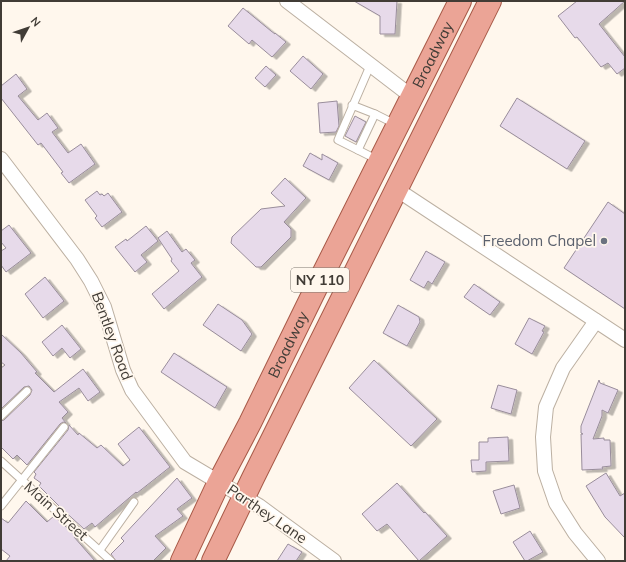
<svg xmlns="http://www.w3.org/2000/svg" width="626" height="562" viewBox="0 0 626 562" font-family="Mulish,sans-serif">
  <defs>
    <filter id="shadow"><feDropShadow dx="4.5" dy="2.5" stdDeviation="0" flood-color="#0004"/></filter>
  </defs>
  <rect width="100%" height="100%" fill="#fff7ed"/>
  <g fill="#e7daea" stroke="#998d9b" filter="url(#shadow)">
    <path d="M354 1H397L395 34H380V16Z"/>
    <path d="M577 1H625L599 24 625 57V68L617 74 608 63 601 67 577 37 575 38 558 16Z"/>
    <path d="M243 8 271 31 275 34V33L286 42 272 57 252 40 249 44 228 26Z"/>
    <path d="M303 56 323 74 311 89 290 71Z"/>
    <path d="M266 66 276 75 265 87 255 78Z"/>
    <path d="M16 74 27 89 18 96 38 120 47 113 58 128 52 132 68 153 81 144 95 164 69 183 61 173 63 172 41 143 38 145 1 98V86Z"/>
    <path d="M517 98 585 141 567 169 500 126Z"/>
    <path d="M337 101 339 126 336 132 320 133 318 103Z"/>
    <path d="M355 116 366 122 356 142 345 136Z"/>
    <path d="M310 153 322 160V154L338 163 329 180 303 166Z"/>
    <path d="M285 178 306 198 284 222 291 229V237L261 267H256L231 243 232 237 261 209 285 206 271 193Z"/>
    <path d="M97 191 100 195 102 194 104 196 108 193 122 212 102 227 95 218 97 216 85 200Z"/>
    <path d="M608 202 625 214V309L564 268Z"/>
    <path d="M9 225 31 253 6 272 1 265V251L6 248 1 242V231Z"/>
    <path d="M146 226 158 241 141 255 147 262 135 272 115 247 126 239 127 241Z"/>
    <path d="M167 231 182 252 186 249 195 260 191 263 202 277 164 309 152 294 179 271 171 261 172 259 158 238Z"/>
    <path d="M426 251 445 262 432 284 428 281 424 288 410 280Z"/>
    <path d="M45 277 64 301 43 318 25 294Z"/>
    <path d="M474 284 500 302 490 315 464 297Z"/>
    <path d="M218 304 242 320 252 334 241 351 203 325Z"/>
    <path d="M398 305 419 317 420 322 407 346 383 333Z"/>
    <path d="M529 318 545 326 542 331 544 332 532 354 515 344Z"/>
    <path d="M62 325 81 349 70 358 62 348 53 356 42 342Z"/>
    <path d="M1 334 21 353 37 372 35 373 54 392 83 369 100 392 88 401 79 388 59 402 68 412 62 418 66 423 63 422 60 424 27 465 17 455 13 459 1 447V421L4 420 30 395 32 390 29 386 24 387 1 409V368L5 365 1 362Z"/>
    <path d="M174 353 227 387 215 408 161 372Z"/>
    <path d="M374 360 437 419 411 446 349 388Z"/>
    <path d="M599 380 600 383 618 390 608 413 602 410V416L593 439 604 438V440H610L611 466 602 467 603 469 582 470 581 434H583L581 433V426Z"/>
    <path d="M498 385 517 390 511 414 491 408Z"/>
    <path d="M69 425 78 435 79 433 97 448 101 445 123 466 130 460 118 444 139 427 170 467 137 493 136 492 95 527 92 523 84 529 61 508 39 486 41 483 34 478 36 474 34 472 68 430Z"/>
    <path d="M508 437 509 461 486 462V471L472 472 471 460H479V442H488V438Z"/>
    <path d="M606 473 620 496 625 493V538L605 517 586 486Z"/>
    <path d="M177 478 192 498 177 509 183 516 155 536 166 548 153 561H116L111 554 124 541 121 538Z"/>
    <path d="M397 483 424 513 425 512 447 536 419 561 387 524 377 531 362 514Z"/>
    <path d="M514 485 520 508 501 514 493 491Z"/>
    <path d="M26 501 47 522 54 516 76 536 74 537 95 561H6L10 556 1 549V518L8 523Z"/>
    <path d="M530 531 543 552 527 561H525L513 542Z"/>
    <path d="M288 544 302 552 296 561H277Z"/>
  </g>
  <g fill="none" stroke-linecap="round" stroke-linejoin="round">
    <g stroke="#bcb0a2" stroke-width="9">
      <g id="service">
        <path d="M370 66 338 140 378 160"/>
        <path d="M352 105 375 114 358 150"/>
        <path d="M375 114 395 124"/>
        <path d="M1 416 27 391"/>
        <path d="M1 461 111 561"/>
        <path d="M1 506 64 427"/>
        <path d="M100 550 134 502"/>
      </g>
    </g>
    <g stroke="#bcb0a2" stroke-width="16">
      <g id="minor">
        <path d="M287 1 411 96"/>
        <path d="M1 159 77 259 91 281 104 307 123 370 132 390 185 462 259 506 334 561"/>
        <path d="M396 189 625 340"/>
        <path d="M596 321 563 368 546 407 543 437 545 471 556 503 575 533 598 561"/>
      </g>
    </g>
    <g stroke="#a75947" stroke-width="24">
      <g id="primary">
        <path id="s1" d="M182 561 219 482 250 423 316 288 460 1"/>
        <path d="M213 561 253 478 490 1"/>
      </g>
    </g>
    <use href="#service" stroke="#fff" stroke-width="7"/>
    <use href="#minor" stroke="#fff" stroke-width="14"/>
    <use href="#primary" stroke="#eba496" stroke-width="22"/>
  </g>
  <circle fill="#6b7280" stroke="#fff7ed" stroke-width="1.5" cx="604" cy="241" r="4"/>
  <g text-anchor="middle" stroke-width="3.5" stroke-linejoin="round" paint-order="stroke">
    <rect fill="#fff7ed" stroke="#7a746d" stroke-width="1" x="291" y="268" width="58" height="24" rx="3"/>
    <g font-size="14" font-weight="bold" fill="#413c36">
      <text x="320" y="285">NY 110</text>
    </g>
    <g font-size="15" fill="#413c36" stroke="#fff7ed">
      <text dy="5" stroke="none"><textPath href="#s1" startOffset="565">Broadway</textPath></text>
      <text transform="translate(112 336) rotate(70)" y="5">Bentley Road</text>
      <text dy="5" stroke="none"><textPath href="#s1" startOffset="241">Broadway</textPath></text>
      <text transform="translate(56 511) rotate(42)" y="5">Main Street</text>
      <text transform="translate(267 514) rotate(34)" y="5">Parthey Lane</text>
    </g>
    <g font-size="15" fill="#5b616d" stroke="#fff7ed" text-anchor="end">
      <text x="596" y="246">Freedom Chapel</text>
    </g>
  </g>
  <rect width="626" height="562" fill="none" stroke="#413c36" stroke-width="4"/>
  <g transform="translate(28 28) rotate(50)" stroke="#fff7ed" stroke-width="3" paint-order="stroke">
  <path d="M0-3L7 15L0 10L-7 15Z" fill="#413c36"/>
  <text y="-6" font-size="11" font-weight="bold" text-anchor="middle" fill="#413c36">N</text>
  </g>
</svg>
